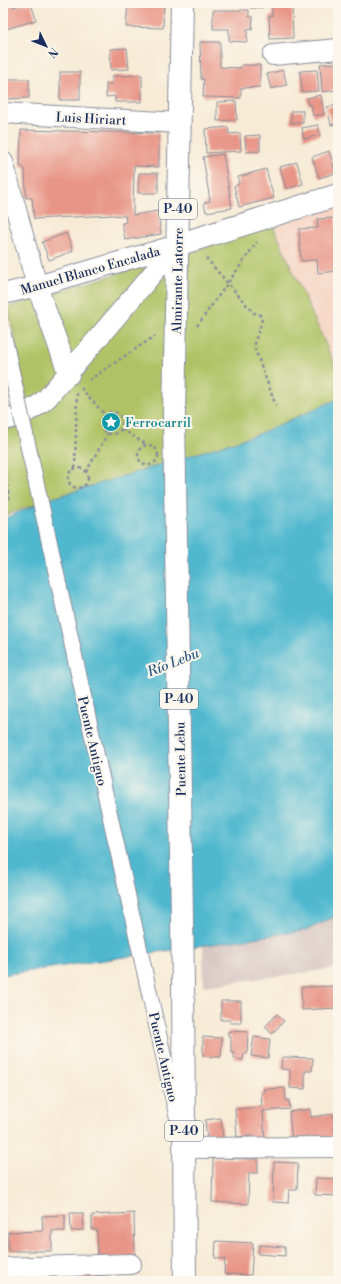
<svg xmlns="http://www.w3.org/2000/svg" width="341" height="1284" viewBox="0 0 341 1284" font-family="'Libre Bodoni',serif">
  <rect width="100%" height="100%" fill="#fbf7ec"/>
  <filter id="ink" filterUnits="userSpaceOnUse"><feTurbulence type="fractalNoise" baseFrequency=".025" numOctaves="2"/><feDisplacementMap in="SourceGraphic" scale="8" xChannelSelector="R" yChannelSelector="G"/><feConvolveMatrix kernelMatrix="1 2 1 2 8 2 1 2 1" color-interpolation-filters="sRGB"/></filter>
  <filter id="wash" filterUnits="userSpaceOnUse"><feTurbulence type="fractalNoise" baseFrequency=".012" numOctaves="4" result="noise"/><feDisplacementMap in="SourceGraphic" scale="16" xChannelSelector="R" yChannelSelector="G"/><feGaussianBlur stdDeviation="0.9" result="paint"/><feColorMatrix in="noise" values="0 0 0 0 0 0 0 0 0 0 0 0 0 0 0 0 0 1.4 0 .05"/><feComposite in="paint" operator="in"/></filter>
  <g filter="url(#wash)">
    <rect width="100%" height="100%" fill="#f7ebd6"/>
    <path fill="#f5d3c1" d="M338 205V372L273 226Z"/>
    <path fill="#d1c0bc" d="M338 915V968L204 986 203 945 307 930Z"/>
    <path fill="#b0c265" stroke="#667862" d="M273 226 338 372V399L256 435 53 498 3 516V431L31 421 8 307Z"/>
    <path fill="#50b8cf" stroke="#367496" d="M338 399V915L307 930 3 975V519L53 498 256 435Z"/>
    <g id="blocks">
      <g fill="#e89587">
        <path d="M5 3H12L13 7 31 3 36 20 3 30V4Z"/>
        <path d="M128 3H164L163 28 126 27Z"/>
        <rect x="251" y="3" width="11" height="5"/>
        <path d="M272 3H292L293 38 270 39 269 16H272Z"/>
        <path d="M213 10H249V17H253L252 30 247 29V42L229 41V29H213Z"/>
        <path d="M200 42H220V67L241 68V65H260V87L241 88V98L203 97 204 79H201Z"/>
        <path d="M127 48 129 69 111 70 110 49Z"/>
        <path d="M336 63 338 90 322 92 320 64Z"/>
        <path d="M283 70 287 85 271 89 267 74Z"/>
        <path d="M317 70 319 91 302 92 300 71Z"/>
        <rect x="60" y="72" width="20" height="28"/>
        <path d="M142 75V102H115V96L106 97V84H112V76Z"/>
        <path d="M3 79H29V98L3 99Z"/>
        <path d="M321 95 324 114 313 116 311 104 308 105 307 98Z"/>
        <path d="M236 101 237 120 217 121V102Z"/>
        <path d="M338 105V123L331 125 327 107Z"/>
        <rect x="291" y="111" width="12" height="12"/>
        <path d="M318 125 320 135 304 139 302 128Z"/>
        <path d="M228 127 229 134 240 133 241 151 206 153 205 129Z"/>
        <path d="M21 130 159 133V167L134 166 133 215 158 211 161 234 125 240 122 223 126 222 125 216 113 215 34 219 32 198H26L25 169 20 166Z"/>
        <path d="M260 135V151L246 152 245 136Z"/>
        <path d="M329 151 336 173 319 178 312 157Z"/>
        <path d="M223 154 232 208 206 212 204 203 210 201 203 157Z"/>
        <path d="M297 162 303 184 286 189 280 167Z"/>
        <path d="M266 169 274 198 239 207 234 186 239 184 238 177Z"/>
        <path d="M139 173H158V193H138Z"/>
        <path d="M335 218 338 246V271L318 273 317 260 301 261 299 229 318 228 317 219Z"/>
        <path d="M66 233 73 251 49 260 42 242Z"/>
        <path d="M335 986 336 1008 302 1010 301 987Z"/>
        <path d="M221 1001H241V1023H230V1020H221Z"/>
        <path d="M277 1014 284 1021 272 1034 265 1027Z"/>
        <path d="M228 1031 248 1032 247 1054 244 1053 243 1060 234 1059V1053H231V1037H228Z"/>
        <path d="M203 1037 222 1038 221 1057 203 1056Z"/>
        <path d="M254 1037 270 1039 268 1058 251 1056Z"/>
        <path d="M282 1057 313 1058 312 1071H305V1089L290 1088V1070L281 1069Z"/>
        <path d="M285 1088 286 1101 289 1100 290 1109 263 1111 265 1140H251V1136L237 1137 235 1109 262 1107 261 1094 264 1093 263 1089Z"/>
        <path d="M310 1109 311 1117 333 1114 335 1137 292 1142 289 1112Z"/>
        <path d="M221 1118 223 1138 207 1139 205 1120Z"/>
        <path d="M213 1158 258 1159V1173H249L248 1204 212 1202Z"/>
        <path d="M274 1162 298 1163 297 1190H289L288 1203 273 1202Z"/>
        <path d="M316 1178 338 1179 337 1196 315 1195Z"/>
        <path d="M70 1213H83L84 1230 71 1231Z"/>
        <path d="M134 1213 135 1257 98 1258 97 1230H92V1215Z"/>
        <path d="M65 1215V1231H52V1251H8V1232L43 1231 42 1216Z"/>
        <rect x="3" y="1220" width="2" height="32"/>
        <path d="M216 1241 253 1243 251 1275 224 1274 225 1259 215 1258Z"/>
        <path d="M259 1245 285 1247V1256L258 1254Z"/>
        <path d="M43 1269 60 1276H70V1281H43Z"/>
        <path d="M103 1272 104 1281H78V1273Z"/>
      </g>
    </g>
  </g>
  <g filter="url(#ink)">
    <use href="#blocks" fill-opacity="0" stroke="#898d9a" stroke-width="1"/>
    <g fill="none" stroke-linecap="round" stroke-linejoin="round">
      <g stroke="#898d9a" stroke-width="17">
        <path id="pedestrian" d="M150 996 177 1116"/>
      </g>
      <g stroke="#898d9a" stroke-width="22">
        <g id="minor">
          <path d="M273 55 338 49"/>
          <path d="M3 113 180 123"/>
          <path d="M3 162 37 286 69 375"/>
          <path d="M3 294 37 286 177 245"/>
          <path d="M3 420C19 417 35 409 47 398L177 245"/>
          <path d="M185 1148 338 1147"/>
          <path d="M3 1268 131 1264"/>
        </g>
      </g>
      <g stroke="#898d9a" stroke-width="24">
        <path id="secondary" d="M177 245 338 195"/>
      </g>
      <g stroke="#898d9a" stroke-width="24">
        <path id="primary" d="M182 3 174 416 183 982 185 1281"/>
      </g>
      <g stroke="#898d9a" stroke-width="2.5" stroke-dasharray="3 3" stroke-linecap="butt">
        <path d="M206 258 251 310 254 313 259 314 262 318C261 329 254 337 255 349L276 406"/>
        <path d="M197 326 257 242"/>
        <path d="M89 380 155 336"/>
        <path d="M81 388 105 415"/>
        <circle cx="112" cy="423" r="11"/>
        <path d="M122 429 147 445"/>
        <circle cx="148" cy="455" r="10"/>
        <path d="M3 455 9 499V502L3 503"/>
        <path d="M75 468 77 393"/>
        <circle cx="78" cy="478" r="10"/>
        <path d="M86 472 108 433"/>
        <path d="M3 501 7 494"/>
      </g>
      <use href="#pedestrian" stroke="#fff" stroke-width="15"/>
      <use href="#minor" stroke="#fff" stroke-width="20"/>
      <use href="#secondary" stroke="#fff" stroke-width="22"/>
      <use href="#primary" stroke="#fff" stroke-width="22"/>
      <g stroke="#898d9a" stroke-width="17" stroke-linecap="butt">
        <path id="pedestrian-bridge" d="M3 333 150 996"/>
      </g>
      <use href="#pedestrian-bridge" stroke="#fff" stroke-width="15"/>
    </g>
  </g>
  <defs>
    <g id="sight-disc" transform="scale(1)"><circle r="9.5" fill="#0f9aa8" stroke="#fbf7ec"/><path d="M0-6L1.8-2.2L6-1.7L2.9 1.2L3.7 5.4L0 3.3L-3.7 5.4L-2.9 1.2L-6-1.7L-1.8-2.2Z" fill="#fff"/></g>
  </defs>
  <g fill-rule="evenodd">
    <use href="#sight-disc" x="111" y="422"/>
  </g>
  <g text-anchor="middle" stroke-width="4" stroke-linejoin="round" paint-order="stroke">
    <g fill="#fbf7ec" stroke="#5e6b89" stroke-width="1">
      <rect x="159" y="199" width="38" height="20" rx="3"/>
      <rect x="160" y="689" width="38" height="20" rx="3"/>
      <rect x="165" y="1121" width="38" height="20" rx="3"/>
    </g>
    <g font-size="12" font-weight="bold" fill="#1b2f5e">
      <text x="178" y="213">P-40</text>
      <text x="179" y="703">P-40</text>
      <text x="184" y="1135">P-40</text>
    </g>
    <g font-size="13" fill="#1b2f5e" stroke="#fbf7ec">
      <text transform="translate(91 118) rotate(3)" y="5">Luis Hiriart</text>
      <text transform="translate(90 270) rotate(-16)" y="5">Manuel Blanco Encalada</text>
      <text transform="translate(177 281) rotate(-89)" y="5">Almirante Latorre</text>
      <text transform="translate(93 741) rotate(77)" y="5">Puente Antiguo</text>
      <text transform="translate(180 759) rotate(-91)" y="5">Puente Lebu</text>
      <text transform="translate(164 1057) rotate(77)" y="5">Puente Antiguo</text>
    </g>
    <g font-size="13" fill="#0d838f" stroke="#fbf7ec" text-anchor="start">
      <text x="125" y="427">Ferrocarril</text>
    </g>
    <g font-size="14" font-style="italic" fill="#2b5880" stroke="#fbf7ec">
      <text transform="translate(173 662) rotate(-22)" y="5">Río Lebu</text>
    </g>
  </g>
  <rect width="341" height="1284" fill="none" stroke="#fbf7ec" stroke-width="16"/>
  <g transform="translate(46 46) rotate(133)" stroke="#fbf7ec" stroke-width="3" paint-order="stroke">
  <path d="M0-3L7 15L0 10L-7 15Z" fill="#1b2f5e"/>
  <text y="-6" font-size="11" font-weight="bold" text-anchor="middle" fill="#1b2f5e">N</text>
  </g>
</svg>
